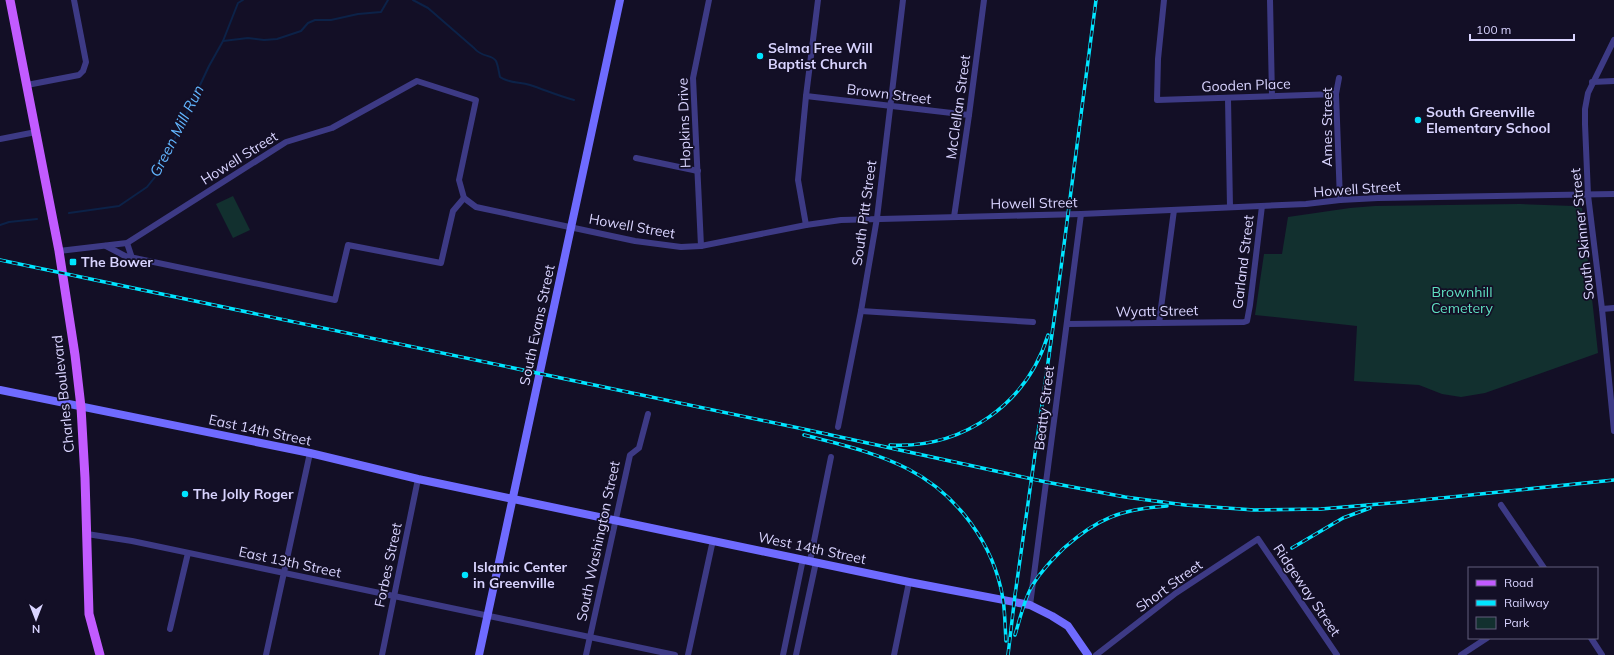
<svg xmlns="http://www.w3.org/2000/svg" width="1614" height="655" viewBox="0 0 1614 655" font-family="Mulish,sans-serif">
  <rect width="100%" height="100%" fill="#130f26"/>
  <g fill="#12302f">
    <path d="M233 196 250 230 233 238 216 204Z"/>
    <path d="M1520 204 1573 206 1582 208 1598 353 1485 393 1461 397 1442 394 1419 385 1354 381 1357 326 1255 315 1264 254H1282L1288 217 1350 208 1375 206Z"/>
  </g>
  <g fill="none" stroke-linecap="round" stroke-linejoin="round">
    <g stroke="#0c2248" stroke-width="2">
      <path d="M413 0 428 8 474 48C482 58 492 54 496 61 498 65 499 73 500 77 508 83 519 82 530 85 545 90 559 96 574 100"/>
      <path d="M223 41 248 38 264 40 277 39 301 31 308 23 315 20H331L358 14 381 12 388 0"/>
      <path d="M69 213 119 206 147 187 159 172 209 66 223 41 238 3 243 0"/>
      <path d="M0 225 9 222 37 219"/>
    </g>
    <g stroke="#3d3a85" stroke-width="6">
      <path d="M1164 0 1158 59 1157 100 1336 94"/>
      <path d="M1270 0 1272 96"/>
      <path d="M1614 40 1588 93 1585 109V124L1588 195 1602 309 1614 431"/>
      <path d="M1339 78 1336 94 1340 200"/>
      <path d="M1592 82 1614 81"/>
      <path d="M27 85 79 75 83 71 86 62 74 0"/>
      <path d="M806 96 969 115"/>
      <path d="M1228 99 1230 207"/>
      <path d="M0 139 36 132"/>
      <path d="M636 158 698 171"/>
      <path d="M954 217 969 115 984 0"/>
      <path d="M806 225 798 180 806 96 818 0"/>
      <path d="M127 243 132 258"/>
      <path d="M106 246 125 256 335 300 348 245 441 263 453 211 464 198"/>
      <path d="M701 246 693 78 709 0"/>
      <path d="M59 251 127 243 286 142 332 128 417 81 476 100 459 180 464 198 476 207 635 241 681 247 701 246 806 225 841 220 1081 214 1306 204 1340 200 1378 198 1614 194"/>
      <path d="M1602 309 1614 308"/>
      <path d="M861 311 1033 322"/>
      <path d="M1159 323 1174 210"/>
      <path d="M1067 324 1244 322 1247 321 1250 305 1262 206"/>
      <path d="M838 427 861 311 877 218 903 0"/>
      <path d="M1501 505 1544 568"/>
      <path d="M87 534 132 541 675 655"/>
      <path d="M810 561 831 457"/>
      <path d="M1030 605 1081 214"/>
      <path d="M170 629 188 553"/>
      <path d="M1591 638 1602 655"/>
      <path d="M266 655 310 453"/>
      <path d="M382 655 418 479"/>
      <path d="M586 655 630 455 639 448 648 414"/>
      <path d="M688 655 713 540"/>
      <path d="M783 655 803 559"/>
      <path d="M796 655 816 562"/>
      <path d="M894 655 909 582"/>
      <path d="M1096 655 1176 593 1258 539 1337 655"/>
      <path d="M1461 655 1487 638"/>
    </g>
    <g stroke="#6f6bff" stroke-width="8">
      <path d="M0 390 310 453 418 479 909 582 1030 605 1052 616 1068 626 1088 655"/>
      <path d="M479 655 620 0"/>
    </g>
    <path stroke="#c25bff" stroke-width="9" d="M10 0 59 251 75 355 81 407 85 478 89 614 100 655"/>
    <g stroke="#00e5ff" stroke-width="3.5">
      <g id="rail">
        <path d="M0 260 808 430 1046 482 1125 497 1185 505 1254 510 1321 509 1403 502 1614 480"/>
        <path d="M804 435C839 444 875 452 908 469 957 494 994 544 1003 599 1005 612 1005 627 1006 641"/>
        <path d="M890 445C963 449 1027 404 1048 335"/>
        <path d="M1292 548 1343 518 1370 508"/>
        <path d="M1015 635C1020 619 1024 600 1032 586 1041 571 1052 560 1064 548 1098 518 1122 509 1167 506"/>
        <path d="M1008 655 1015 595 1056 306 1096 0"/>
      </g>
    </g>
    <use href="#rail" stroke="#130f26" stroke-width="2" stroke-dasharray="6" stroke-linecap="butt"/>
  </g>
  <g fill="#00e5ff" stroke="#130f26" stroke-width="1.5">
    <circle cx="760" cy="56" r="4"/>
    <circle cx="1418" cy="120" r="4"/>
    <rect x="69" y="258" width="8" height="8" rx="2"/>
    <circle cx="185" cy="494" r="4"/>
    <circle cx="465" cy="575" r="4"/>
  </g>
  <g text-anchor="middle" stroke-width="3.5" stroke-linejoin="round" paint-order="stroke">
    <g font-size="14" font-weight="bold" fill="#d9d4ff" stroke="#130f26" text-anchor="start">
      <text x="768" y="53">Selma Free Will<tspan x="768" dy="16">Baptist Church</tspan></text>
      <text x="1426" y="117">South Greenville<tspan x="1426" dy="16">Elementary School</tspan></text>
      <text x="81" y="267">The Bower</text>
      <text x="193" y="499">The Jolly Roger</text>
      <text x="473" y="572">Islamic Center<tspan x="473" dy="16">in Greenville</tspan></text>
    </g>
    <g font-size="14" fill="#d9d4ff" stroke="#130f26">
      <text transform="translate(1246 85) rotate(-2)" y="5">Gooden Place</text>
      <text transform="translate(889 94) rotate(7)" y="5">Brown Street</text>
      <text transform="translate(958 107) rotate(-82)" y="5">McClellan Street</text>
      <text transform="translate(684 123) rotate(-92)" y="5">Hopkins Drive</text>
      <text transform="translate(1327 127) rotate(-90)" y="5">Ames Street</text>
      <text transform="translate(239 158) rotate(-32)" y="5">Howell Street</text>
      <text transform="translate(1357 189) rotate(-4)" y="5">Howell Street</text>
      <text transform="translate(1034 203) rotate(-1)" y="5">Howell Street</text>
      <text transform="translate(864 213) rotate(-82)" y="5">South Pitt Street</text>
      <text transform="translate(632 226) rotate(10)" y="5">Howell Street</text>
      <text transform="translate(1582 234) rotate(-96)" y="5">South Skinner Street</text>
      <text transform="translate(1243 262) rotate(-83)" y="5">Garland Street</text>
      <text transform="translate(1157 311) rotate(-1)" y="5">Wyatt Street</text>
      <text transform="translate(537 325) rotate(-78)" y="5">South Evans Street</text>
      <text transform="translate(63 394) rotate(-96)" y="5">Charles Boulevard</text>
      <text transform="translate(1044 408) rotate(-83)" y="5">Beatty Street</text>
      <text transform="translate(260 430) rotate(12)" y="5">East 14th Street</text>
      <text transform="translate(598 541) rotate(-78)" y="5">South Washington Street</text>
      <text transform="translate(812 548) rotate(12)" y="5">West 14th Street</text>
      <text transform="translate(290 562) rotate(12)" y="5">East 13th Street</text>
      <text transform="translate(388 565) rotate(-78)" y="5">Forbes Street</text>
      <text transform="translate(1169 586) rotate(-36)" y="5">Short Street</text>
      <text transform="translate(1307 590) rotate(56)" y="5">Ridgeway Street</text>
    </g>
    <g font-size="14" fill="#5fe0c0" stroke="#130f26">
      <text x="1462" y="297">Brownhill<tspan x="1462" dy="16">Cemetery</tspan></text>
    </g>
    <g font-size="15" font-style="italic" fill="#62b6ff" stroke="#130f26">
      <text transform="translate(177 131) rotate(-63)" y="5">Green Mill Run</text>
    </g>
  </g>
  <rect x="1468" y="567" width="130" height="72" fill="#130f26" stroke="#625e7d"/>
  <rect x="1476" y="580" width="20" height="6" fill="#c25bff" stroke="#625e7d"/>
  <text x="1504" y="587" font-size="12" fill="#d9d4ff">Road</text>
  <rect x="1476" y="600" width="20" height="6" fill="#00e5ff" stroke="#625e7d"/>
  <text x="1504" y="607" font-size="12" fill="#d9d4ff">Railway</text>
  <rect x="1476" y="617" width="20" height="12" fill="#12302f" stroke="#625e7d"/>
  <text x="1504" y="627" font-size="12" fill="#d9d4ff">Park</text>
  <g transform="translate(36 619) rotate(180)" stroke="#130f26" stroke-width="3" paint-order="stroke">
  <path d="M0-3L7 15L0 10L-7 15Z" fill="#d9d4ff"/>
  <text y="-6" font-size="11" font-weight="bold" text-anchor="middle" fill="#d9d4ff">N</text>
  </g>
  <path d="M1470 34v6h104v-6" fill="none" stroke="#d9d4ff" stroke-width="2"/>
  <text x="1476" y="34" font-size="12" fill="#d9d4ff" stroke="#130f26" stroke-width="3" paint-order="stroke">100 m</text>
</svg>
